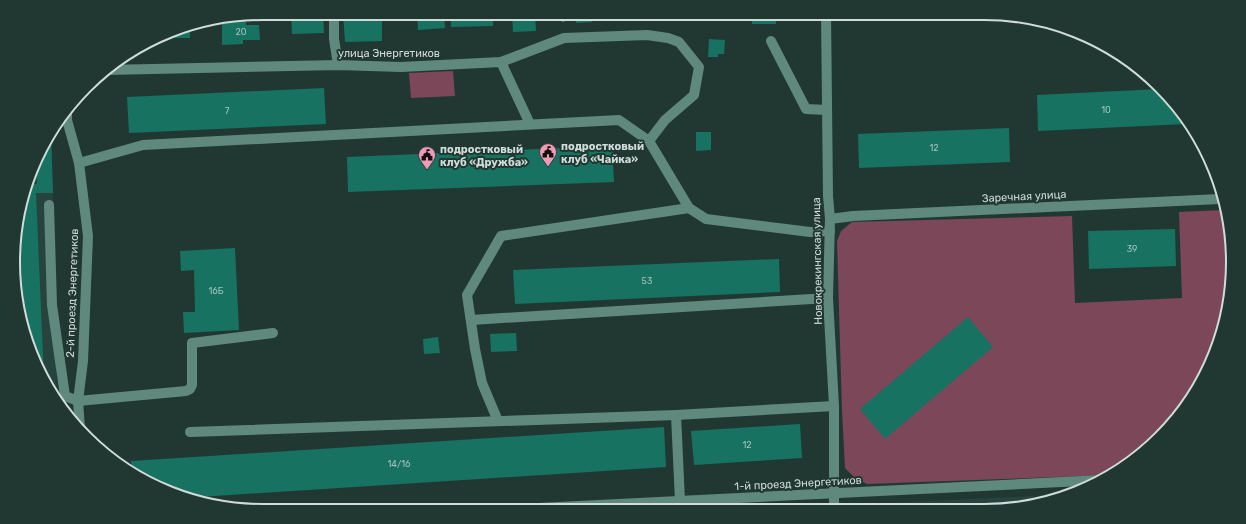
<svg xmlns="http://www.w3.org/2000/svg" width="1246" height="524" viewBox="0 0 1246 524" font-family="Rubik,sans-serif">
  <rect width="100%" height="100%" fill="#213832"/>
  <g fill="#26443d">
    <path d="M51 132 53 193 57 399 46 386 15 295 18 214 46 138Z"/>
    <path d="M1033 496V504L1017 509H858L868 504Z"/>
  </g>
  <g fill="#7c4758">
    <path d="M453 71 455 96 411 98 409 73Z"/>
    <path d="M1223 210 1232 246 1220 342 1191 401 1148 449 1109 475 867 484 854 477 845 468 842 411 837 241 841 231 852 222 1072 216 1075 303 1182 298 1179 212Z"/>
    <path d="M803 504 809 509 678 510Z"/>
  </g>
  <g fill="#177261">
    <path d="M323 13 324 33 292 34 291 14Z"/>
    <path d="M343 13H369V18L382 17V41L345 42Z"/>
    <path d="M417 13H444L445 28 418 30Z"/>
    <path d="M451 13H493V26L451 27Z"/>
    <path d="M512 13H535L536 31 513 32Z"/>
    <path d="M575 13H591L592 22 576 23Z"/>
    <path d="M609 13H621V18L609 19Z"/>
    <path d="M645 13H672V18L645 19Z"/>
    <path d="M681 13H708V18H682Z"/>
    <rect x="752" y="13" width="24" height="11"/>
    <path d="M246 16V25H259L260 40H243V44L222 45V20Z"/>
    <path d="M190 25V38H169V34L182 26Z"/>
    <path d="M709 39 725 40 724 54H718V57H708Z"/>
    <path d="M324 88 326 124 129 133 127 97Z"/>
    <path d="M1159 89 1186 124 1038 131 1037 95Z"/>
    <path d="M1009 128 1010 162 859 168 858 134Z"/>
    <path d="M51 132 53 193H36L44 379 23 318 19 211 29 184H37L36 165 46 138Z"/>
    <path d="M696 132H711V150L696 151Z"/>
    <path d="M612 146 614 182 348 192 347 157Z"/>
    <path d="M1175 229 1176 266 1089 269 1088 231Z"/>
    <path d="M235 248 239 330 184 333 183 312H195L194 270 181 271 180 251Z"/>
    <path d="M779 259 780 292 515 304 513 270Z"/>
    <path d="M968 317 993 347 885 439 860 409Z"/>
    <path d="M516 333 517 351 491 352 490 334Z"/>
    <path d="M438 337 440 353 424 354 423 339Z"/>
    <path d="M800 424 802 458 694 465 691 431Z"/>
    <path d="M664 427 666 467 184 498 132 469 131 461Z"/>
  </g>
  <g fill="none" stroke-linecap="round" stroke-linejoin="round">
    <path stroke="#596d68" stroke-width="2.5" stroke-dasharray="3 3" stroke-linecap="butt" d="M563 13V25"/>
    <g stroke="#60897e" stroke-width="10">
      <path d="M334 13V39L338 65"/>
      <path d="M826 13 828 196 830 219 828 298 834 406V509"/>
      <path d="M771 41 806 109 827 110"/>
      <path d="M501 62 530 124"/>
      <path d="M106 70 338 65 401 67 501 62 564 38 647 35 668 38 679 42 699 67 694 95 665 120 649 141"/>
      <path d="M67 112V120L79 163 88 236 83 361 78 401 80 428"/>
      <path d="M79 163 143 145 619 120 649 141 689 208 706 219 810 232 830 231"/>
      <path d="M49 205 52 305 65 396 78 401 186 391 190 389 192 385V343L273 333"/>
      <path d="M830 219 853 216 1220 199"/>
      <path d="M15 286 16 296"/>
      <path d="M471 320 828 298"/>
      <path d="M676 415 680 501"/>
      <path d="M498 421 482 383 475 349 467 295 501 236 689 208"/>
      <path d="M190 432 676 415 834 406"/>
      <path d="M496 510 1102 480"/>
    </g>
  </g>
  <defs>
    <g id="civic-pin" transform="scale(0.9)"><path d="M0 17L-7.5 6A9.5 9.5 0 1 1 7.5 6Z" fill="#f09ab5" stroke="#213832"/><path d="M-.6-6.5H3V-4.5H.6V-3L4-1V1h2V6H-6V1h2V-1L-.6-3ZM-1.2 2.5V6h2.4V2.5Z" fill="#111"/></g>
  </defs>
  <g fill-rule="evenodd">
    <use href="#civic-pin" x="548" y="152"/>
    <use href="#civic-pin" x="427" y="155"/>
  </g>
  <g text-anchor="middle" stroke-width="4" stroke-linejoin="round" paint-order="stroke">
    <g font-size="9" fill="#a1c2ba">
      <text x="241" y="35">20</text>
      <text x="1106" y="113">10</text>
      <text x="227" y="114">7</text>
      <text x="934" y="151">12</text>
      <text x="1132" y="252">39</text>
      <text x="647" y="284">53</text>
      <text x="216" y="294">16Б</text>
      <text x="747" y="448">12</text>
      <text x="399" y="467">14/16</text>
    </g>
    <g font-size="11" fill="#cfdcd8" stroke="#213832">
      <text x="389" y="57">улица Энергетиков</text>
      <text transform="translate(1024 196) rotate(-3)" y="4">Заречная улица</text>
      <text transform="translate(817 261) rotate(-91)" y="4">Новокрекингская улица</text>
      <text transform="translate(72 293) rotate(-88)" y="4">2-й проезд Энергетиков</text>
      <text transform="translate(798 483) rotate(-3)" y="4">1-й проезд Энергетиков</text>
    </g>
    <g font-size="11" font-weight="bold" fill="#cfdcd8" stroke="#213832" text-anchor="start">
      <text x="561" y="150">подростковый<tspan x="561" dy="13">клуб «Чайка»</tspan></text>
      <text x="440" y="153">подростковый<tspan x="440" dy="13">клуб «Дружба»</tspan></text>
    </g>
  </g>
  <path d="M0 0H1246V524H0ZM262 20H984A242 242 0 0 1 1226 262V262A242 242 0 0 1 984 504H262A242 242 0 0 1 20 262V262A242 242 0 0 1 262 20Z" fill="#213832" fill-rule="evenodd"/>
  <path fill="none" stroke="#cfdcd8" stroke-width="2" d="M262 20H984A242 242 0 0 1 1226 262V262A242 242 0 0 1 984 504H262A242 242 0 0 1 20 262V262A242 242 0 0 1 262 20Z"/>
</svg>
